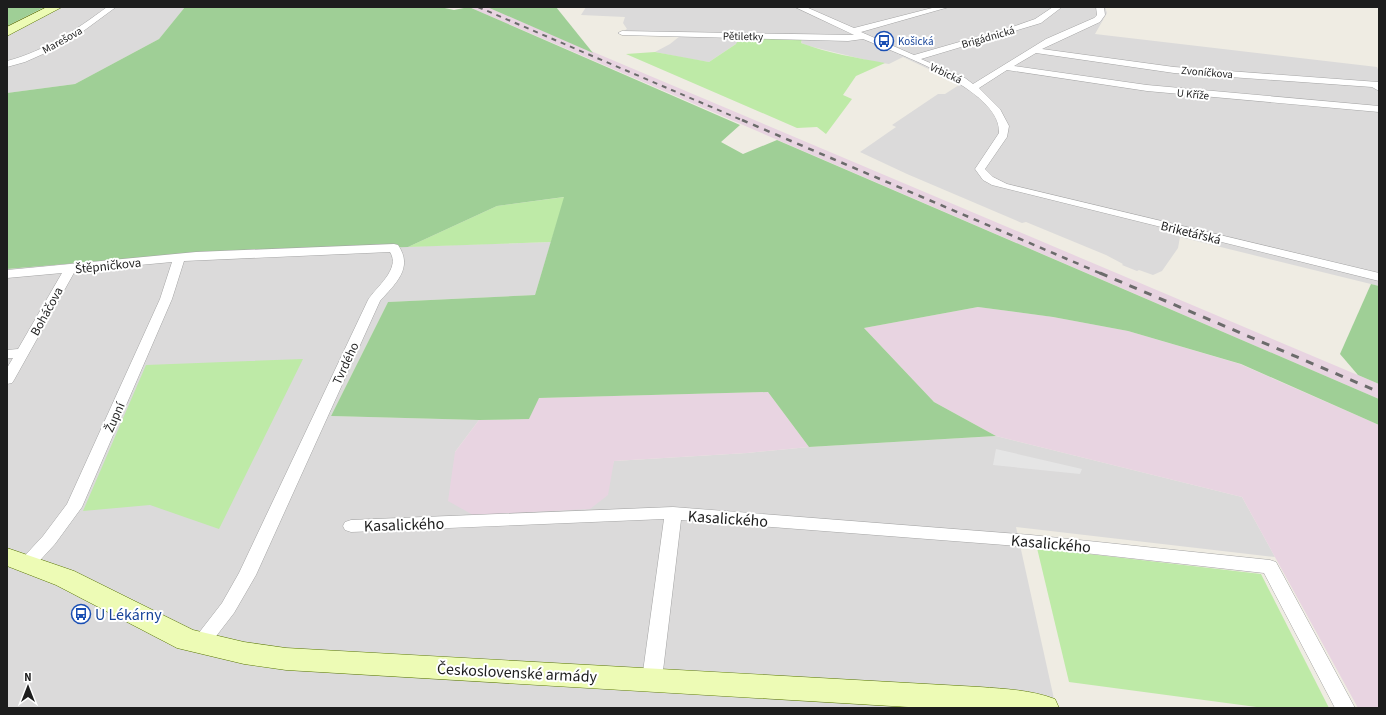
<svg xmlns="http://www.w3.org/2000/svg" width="1386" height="715" viewBox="0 0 1386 715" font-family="'Source Sans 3',sans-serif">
  <rect width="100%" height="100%" fill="#efece3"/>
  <g fill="#dbdada">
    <path d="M45 7H185L159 39 75 84 7 93V26Z"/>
    <path d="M586 7H1105L1107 13 1095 34 1377 67 1379 72V286L1180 237 1178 248 1162 271 1153 275 1139 270 1137 271 1122 265 1123 264 1106 255 1026 222 1022 223 907 174 860 152 896 127 892 125 938 94H945L959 85 952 80 903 57 889 64 870 61 809 46 801 43 802 40 736 44 709 62 690 59 655 52 670 44 680 36 622 32 627 29 623 23 625 17 581 15Z"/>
    <path d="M551 242 535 295 388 302 331 416 479 420 455 452 612 466 614 461 747 453 809 447 996 436 1242 497 1275 557 1016 527 1056 708H7V269L185 254Z"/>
  </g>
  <g fill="#e8d4e1">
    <path d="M469 7H487L1379 384V399Z"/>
    <path d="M978 307 1053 317 1128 331 1240 364 1379 425V708H1358L1242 497 996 436 934 402 864 328Z"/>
    <path d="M768 392 809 447 747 453 614 461 608 495 590 509 473 515 448 501 455 452 479 420 529 419 538 398Z"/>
  </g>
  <g fill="#beeaa7">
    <path d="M740 37 802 39 801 43C828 53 857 58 885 63L856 76 843 95 852 99 826 134 817 127 797 128 626 54 655 52 709 62 736 44Z"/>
    <path d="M565 197 551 242 408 247 497 206Z"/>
    <path d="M303 359 219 529 150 505 83 511 146 365Z"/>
    <path d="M1037 548 1261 574 1329 708H1264L1069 682Z"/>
  </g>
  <g fill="#9fcf96">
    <path d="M7 7H45L7 26Z"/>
    <path d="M185 7H440L454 10 469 7 740 125 721 142 743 154 777 140 1379 399V425L1241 364 1128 331 1053 317 978 307 864 328 934 402 996 436 809 447 768 392 539 398 529 419 479 420 331 416 388 302 535 295 564 197 497 206 408 247 185 254 7 269V93L75 84 159 39Z"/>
    <path d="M487 7H556L593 53Z"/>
    <path d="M1371 284 1379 286V384L1358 375 1340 354Z"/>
  </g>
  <path fill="#e5e5e5" d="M996 449 1082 469 1080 474 993 465Z"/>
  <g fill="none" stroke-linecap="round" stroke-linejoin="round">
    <g stroke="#a4a4a4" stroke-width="1">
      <g id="street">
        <path d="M107 7H116L78 35 52 50 25 62 7 67V61C45 51 76 30 107 7Z"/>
        <path d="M795 7H806L854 28 936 7H949L861 32 914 55 1015 26 1035 19 1053 7H1062L1041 23 921 59 965 78 973 84 1046 39 1094 18 1097 15 1096 7H1104L1105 15 1100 22 1042 49 1174 67 1378 82 1379 91 1372 87 1174 73 1036 53 1014 66 1147 85 1379 106V112L1147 91 1007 70 979 88 1000 109 1009 126 1007 137 985 169 993 177 1007 184 1379 273V281L992 185 983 180 975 169 999 133C1002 90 896 53 863 39L848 41 622 35 618 33 622 31 854 35Z"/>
        <path d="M394 244 398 245C414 268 395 284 380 301L256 575 234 613 207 648 200 651 193 648 191 643 222 603 239 573 368 300C376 287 401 269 390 252L184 261 172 299 82 507 55 544 33 568 27 570 21 568 18 563 43 536 67 504 160 299 172 262 75 271 14 380 12 383 7 384V368L13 358H7V350L18 349 62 273 7 278V270L196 252Z"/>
        <path d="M673 507 1031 535 1270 560 1276 562 1355 708H1335L1264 573 1031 547 681 520 662 679 659 685 652 687 645 685 642 679 664 519 351 532 345 530 343 526 345 522 351 520Z"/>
      </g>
    </g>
    <g stroke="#587603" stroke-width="1">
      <g id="secondary">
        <path d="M47 7H62L7 36V27Z"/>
        <path d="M7 548 74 571 193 630 244 642 286 648 980 687C1006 689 1031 690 1055 699L1059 708H925L286 670 244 664 177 648 56 585 7 566Z"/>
      </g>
    </g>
    <use href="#street" fill="#fff" fill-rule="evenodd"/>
    <use href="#secondary" fill="#edfbb5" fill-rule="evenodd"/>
    <path stroke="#6b6b6b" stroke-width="2" stroke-dasharray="5 5" stroke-linecap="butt" d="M478 7 744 121"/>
    <path stroke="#6b6b6b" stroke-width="2.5" stroke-dasharray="6 6" stroke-linecap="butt" d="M742 120 1102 274"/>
    <path stroke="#6b6b6b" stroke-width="3" stroke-dasharray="8 8" stroke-linecap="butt" d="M1100 273 1379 392"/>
  </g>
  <defs>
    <g id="bus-ring" transform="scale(1)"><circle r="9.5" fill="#fff" stroke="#1a4fb4" stroke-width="1.5"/><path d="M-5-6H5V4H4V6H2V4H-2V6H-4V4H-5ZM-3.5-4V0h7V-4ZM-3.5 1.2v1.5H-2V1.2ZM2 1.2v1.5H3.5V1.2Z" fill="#1a4fb4"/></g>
  </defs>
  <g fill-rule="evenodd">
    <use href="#bus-ring" x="884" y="41"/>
    <use href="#bus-ring" x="81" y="614"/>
  </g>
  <g text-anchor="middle" stroke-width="4" stroke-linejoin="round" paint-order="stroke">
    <g font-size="11" fill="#1d1d1d" stroke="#fff">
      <text transform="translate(743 36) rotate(1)" y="4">Pětiletky</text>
      <text transform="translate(988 37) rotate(-16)" y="4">Brigádnická</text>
      <text transform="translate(62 40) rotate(-29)" y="4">Marešova</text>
      <text transform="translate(1207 72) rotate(5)" y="4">Zvoníčkova</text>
      <text transform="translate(946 73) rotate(25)" y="4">Vrbická</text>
      <text transform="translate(1193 94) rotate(6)" y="4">U Kříže</text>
    </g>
    <g font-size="11" fill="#164399" stroke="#fff" text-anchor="start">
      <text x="898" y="45">Košická</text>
    </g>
    <g font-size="13" fill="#1d1d1d" stroke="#fff">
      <text transform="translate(1191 232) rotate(14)" y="5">Briketářská</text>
      <text transform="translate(108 265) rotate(-6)" y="5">Štěpničkova</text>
      <text transform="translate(46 311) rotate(-61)" y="5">Boháčova</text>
      <text transform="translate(345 363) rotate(-65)" y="5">Tvrdého</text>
      <text transform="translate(114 417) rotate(-66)" y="5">Župní</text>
    </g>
    <g font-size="16" fill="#1d1d1d" stroke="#fff">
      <text transform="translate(728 518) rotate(4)" y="6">Kasalického</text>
      <text transform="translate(404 524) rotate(-2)" y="6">Kasalického</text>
      <text transform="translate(1051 543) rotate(5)" y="6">Kasalického</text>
      <text transform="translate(517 672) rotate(3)" y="6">Československé armády</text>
    </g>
    <g font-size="16" fill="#164399" stroke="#fff" text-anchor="start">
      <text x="95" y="620">U Lékárny</text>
    </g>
  </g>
  <rect width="1386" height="715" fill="none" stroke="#1d1d1d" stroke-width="16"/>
  <g transform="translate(28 687)" stroke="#ffffff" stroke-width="3" paint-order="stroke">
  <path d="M0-3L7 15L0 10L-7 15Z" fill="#1d1d1d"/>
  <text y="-6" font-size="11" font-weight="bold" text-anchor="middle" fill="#1d1d1d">N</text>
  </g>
</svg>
